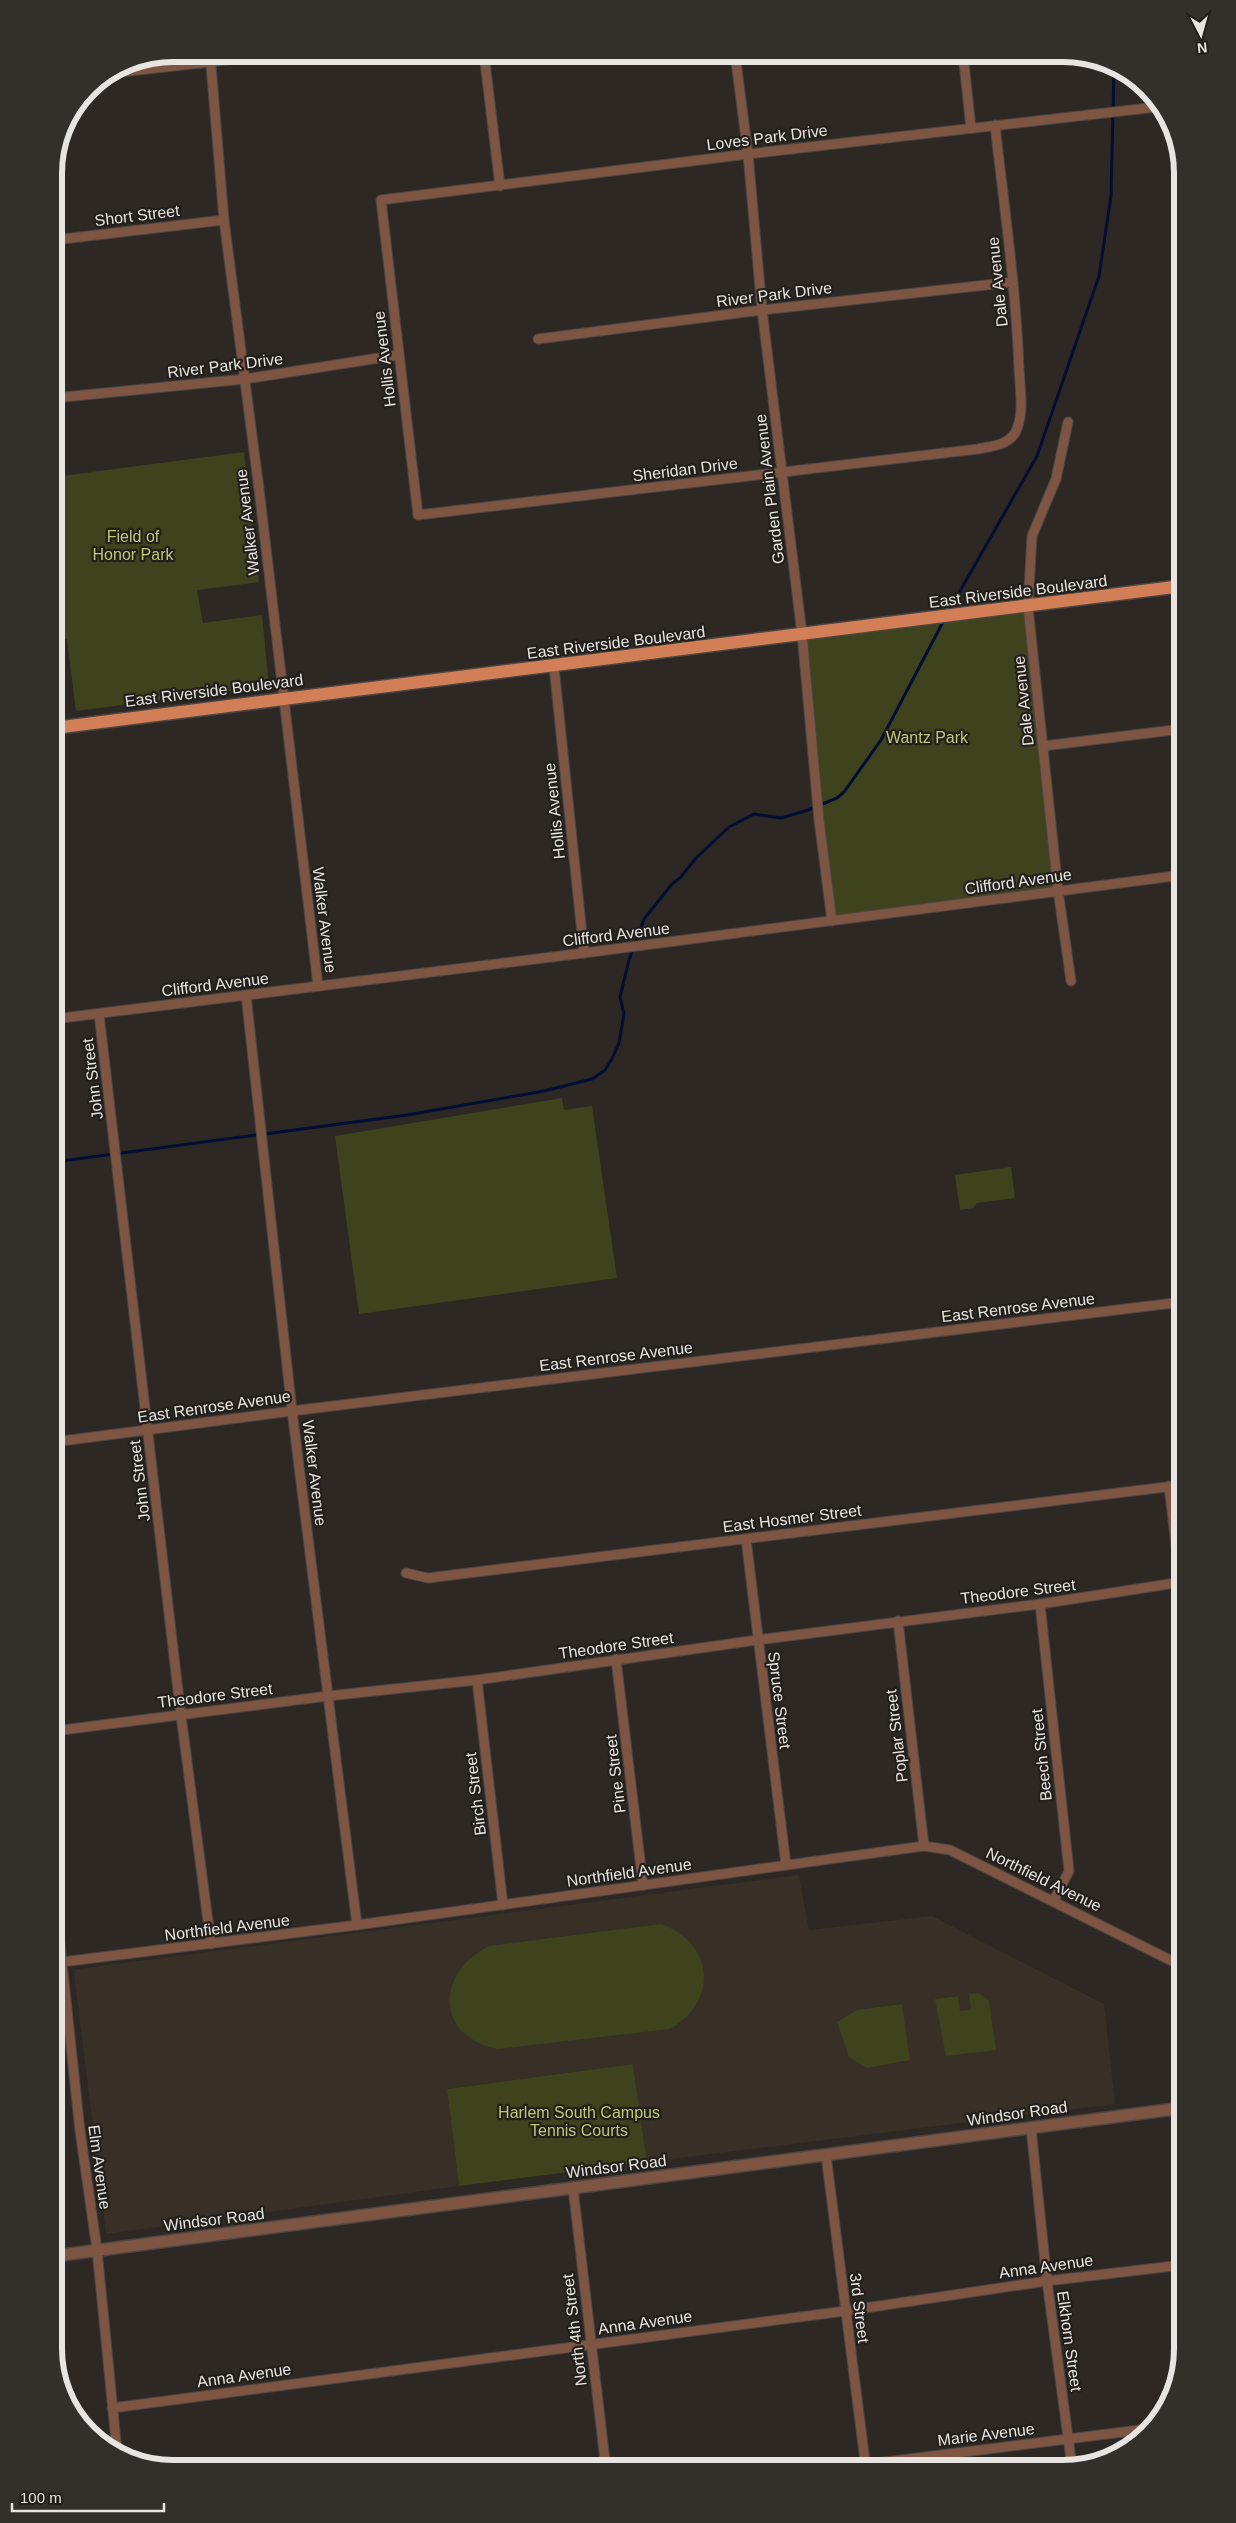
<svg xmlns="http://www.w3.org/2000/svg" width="1236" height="2523" viewBox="0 0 1236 2523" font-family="Helvetica,sans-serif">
  <rect width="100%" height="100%" fill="#2d2824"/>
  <path fill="#382f26" d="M799 1875 809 1930 932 1916 1104 2004 1115 2104 647 2162 633 2064 447 2089 459 2186 106 2234 74 1974 77 1969Z"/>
  <g fill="#3e421d">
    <path d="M244 452 259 582 197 590 203 623 262 615 269 686 76 711 67 639 54 643V477Z"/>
    <path d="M1028 607 1058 890 832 921 802 634Z"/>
    <path d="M562 1098 564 1110 592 1106 617 1278 359 1314 335 1136Z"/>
    <path d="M1011 1167 1015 1198 977 1203 973 1208 960 1210 955 1175Z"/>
    <path d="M661 1924C714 1943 719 2001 670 2029L498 2049C435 2037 435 1973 489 1946Z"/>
    <path d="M978 1993 989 2000 996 2050 946 2056 935 1999 958 1996 960 2011 971 2010 969 1994Z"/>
    <path d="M902 2004 910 2060 867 2068 849 2057 837 2022 857 2010Z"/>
    <path d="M633 2064 647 2162 459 2186 447 2089Z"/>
  </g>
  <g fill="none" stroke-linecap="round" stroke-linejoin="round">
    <g stroke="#020e34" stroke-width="3">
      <path d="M948 612 1037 456 1099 276 1111 196 1114 70"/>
      <path d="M54 1162 407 1115 544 1091 592 1079 605 1070 612 1059 619 1043 624 1014 620 997 629 960 644 919 672 884 680 878 696 858 729 827 754 814 781 818 808 810 837 798 844 792 881 740 944 620"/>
    </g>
    <g stroke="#4b4642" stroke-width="11">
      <g id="minor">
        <path d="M210 54 224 220 259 489 318 986"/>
        <path d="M484 54 500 186"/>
        <path d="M735 54 748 154 762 310 802 634 819 820 832 921"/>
        <path d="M963 54 971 128"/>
        <path d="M112 73 280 54"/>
        <path d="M995 125C1004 206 1016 287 1019 369 1020 388 1024 411 1017 429 1011 445 992 446 978 449L418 515 381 200 748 154 1157 107"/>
        <path d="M54 240 224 220"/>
        <path d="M538 339 762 310 1013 282"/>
        <path d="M54 398 245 379 398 355"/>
        <path d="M1068 422 1056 479 1032 536 1028 607 1058 890 1071 981"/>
        <path d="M554 667 584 953"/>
        <path d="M1043 746 1182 729"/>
        <path d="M246 995 292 1411 357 1925"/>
        <path d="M99 1014 180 1708 211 1944"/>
        <path d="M54 1019 584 953 1182 875"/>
        <path d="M54 1442 292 1411 1182 1302"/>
        <path d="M1169 1486 1182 1597"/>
        <path d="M746 1539 786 1865"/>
        <path d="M406 1573 428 1578 1182 1485"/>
        <path d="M1040 1604 1069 1871 1054 1900"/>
        <path d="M898 1621 924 1846"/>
        <path d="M616 1659 643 1885"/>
        <path d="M477 1680 503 1905"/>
        <path d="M54 1731 328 1696 477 1680 757 1640 1040 1604 1182 1582"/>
        <path d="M54 1888 80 2131 97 2250 117 2451"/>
        <path d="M54 1963 357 1925 924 1846 950 1850 1182 1966"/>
        <path d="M1031 2128 1047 2281 1072 2467"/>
        <path d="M826 2155 866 2469"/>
        <path d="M573 2188 606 2469"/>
        <path d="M112 2408 845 2311 1047 2281 1182 2265"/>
        <path d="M829 2469 1147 2429"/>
      </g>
    </g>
    <g stroke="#4b4642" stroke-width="14">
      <path id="tertiary" d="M54 2256 1182 2108"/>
    </g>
    <g stroke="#4b4642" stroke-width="15">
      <path id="primary" d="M54 728 1182 586"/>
    </g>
    <use href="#minor" stroke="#7e5543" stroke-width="9"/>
    <use href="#tertiary" stroke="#7e5543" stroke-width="11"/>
    <use href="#primary" stroke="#d27f58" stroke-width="12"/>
  </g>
  <g text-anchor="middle" stroke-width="4.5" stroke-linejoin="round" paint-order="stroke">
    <g font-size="16" fill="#e7e4e2" stroke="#231f1b">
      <text transform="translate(767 137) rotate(-7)" y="6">Loves Park Drive</text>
      <text transform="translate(137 215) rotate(-7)" y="6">Short Street</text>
      <text transform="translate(997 282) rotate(-96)" y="6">Dale Avenue</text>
      <text transform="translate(774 294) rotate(-7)" y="6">River Park Drive</text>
      <text transform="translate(384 359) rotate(-97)" y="6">Hollis Avenue</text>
      <text transform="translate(225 365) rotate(-7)" y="6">River Park Drive</text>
      <text transform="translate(685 469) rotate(-7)" y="6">Sheridan Drive</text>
      <text transform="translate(769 489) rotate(-97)" y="6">Garden Plain Avenue</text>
      <text transform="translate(247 522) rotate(-97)" y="6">Walker Avenue</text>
      <text transform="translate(1018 591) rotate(-7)" y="6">East Riverside Boulevard</text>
      <text transform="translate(616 642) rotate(-7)" y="6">East Riverside Boulevard</text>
      <text transform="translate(214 690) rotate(-7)" y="6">East Riverside Boulevard</text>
      <text transform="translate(1023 701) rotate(-96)" y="6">Dale Avenue</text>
      <text transform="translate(554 811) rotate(-96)" y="6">Hollis Avenue</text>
      <text transform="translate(1018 881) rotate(-8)" y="6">Clifford Avenue</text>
      <text transform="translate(325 920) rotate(83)" y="6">Walker Avenue</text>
      <text transform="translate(616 934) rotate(-7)" y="6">Clifford Avenue</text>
      <text transform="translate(215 984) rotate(-7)" y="6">Clifford Avenue</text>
      <text transform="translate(92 1079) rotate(-97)" y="6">John Street</text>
      <text transform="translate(1018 1307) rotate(-7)" y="6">East Renrose Avenue</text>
      <text transform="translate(616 1356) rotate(-7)" y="6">East Renrose Avenue</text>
      <text transform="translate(214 1406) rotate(-8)" y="6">East Renrose Avenue</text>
      <text transform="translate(315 1473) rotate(83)" y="6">Walker Avenue</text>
      <text transform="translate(139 1481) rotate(-97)" y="6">John Street</text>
      <text transform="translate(792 1518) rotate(-7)" y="6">East Hosmer Street</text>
      <text transform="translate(1018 1591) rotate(-7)" y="6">Theodore Street</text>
      <text transform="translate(616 1645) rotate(-8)" y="6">Theodore Street</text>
      <text transform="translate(215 1695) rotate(-7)" y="6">Theodore Street</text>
      <text transform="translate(780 1700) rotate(83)" y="6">Spruce Street</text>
      <text transform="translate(896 1736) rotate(-97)" y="6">Poplar Street</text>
      <text transform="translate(1041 1755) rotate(-96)" y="6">Beech Street</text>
      <text transform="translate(615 1774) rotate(-97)" y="6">Pine Street</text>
      <text transform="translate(475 1794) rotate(-97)" y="6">Birch Street</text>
      <text transform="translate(629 1872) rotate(-8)" y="6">Northfield Avenue</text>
      <text transform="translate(1044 1879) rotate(26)" y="6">Northfield Avenue</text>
      <text transform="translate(227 1927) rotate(-7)" y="6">Northfield Avenue</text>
      <text transform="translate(1017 2113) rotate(-8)" y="6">Windsor Road</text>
      <text transform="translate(616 2166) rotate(-7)" y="6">Windsor Road</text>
      <text transform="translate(100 2167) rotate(82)" y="6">Elm Avenue</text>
      <text transform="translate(214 2219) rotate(-7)" y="6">Windsor Road</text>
      <text transform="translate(1046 2266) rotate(-8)" y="6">Anna Avenue</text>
      <text transform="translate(860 2308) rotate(83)" y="6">3rd Street</text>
      <text transform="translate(645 2322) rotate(-8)" y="6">Anna Avenue</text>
      <text transform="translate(574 2330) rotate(-97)" y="6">North 4th Street</text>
      <text transform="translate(1070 2341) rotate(82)" y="6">Elkhorn Street</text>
      <text transform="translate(244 2375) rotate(-8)" y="6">Anna Avenue</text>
      <text transform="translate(986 2434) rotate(-7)" y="6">Marie Avenue</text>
    </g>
    <g font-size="16" fill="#bdc875" stroke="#231f1b">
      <text x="133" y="542">Field of<tspan x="133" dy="18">Honor Park</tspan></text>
      <text x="927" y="743">Wantz Park</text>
      <text x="579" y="2118">Harlem South Campus<tspan x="579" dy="18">Tennis Courts</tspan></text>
    </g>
  </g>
  <path d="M0 0H1236V2523H0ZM173 62H1063A111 111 0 0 1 1174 173V2349A111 111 0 0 1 1063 2460H173A111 111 0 0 1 62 2349V173A111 111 0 0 1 173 62Z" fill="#332f2b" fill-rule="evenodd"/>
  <path fill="none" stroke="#e7e4e2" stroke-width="6" d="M173 62H1063A111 111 0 0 1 1174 173V2349A111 111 0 0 1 1063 2460H173A111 111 0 0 1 62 2349V173A111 111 0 0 1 173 62Z"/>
  <g transform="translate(1201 35) rotate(174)" stroke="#231f1b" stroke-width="4" paint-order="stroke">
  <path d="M0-4L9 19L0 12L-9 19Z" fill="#e7e4e2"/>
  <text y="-8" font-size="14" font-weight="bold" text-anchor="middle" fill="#e7e4e2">N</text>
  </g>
  <path d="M12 2503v8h152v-8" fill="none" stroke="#e7e4e2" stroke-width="2.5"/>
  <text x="20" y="2503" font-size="15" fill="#e7e4e2" stroke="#231f1b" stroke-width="4" paint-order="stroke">100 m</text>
</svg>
